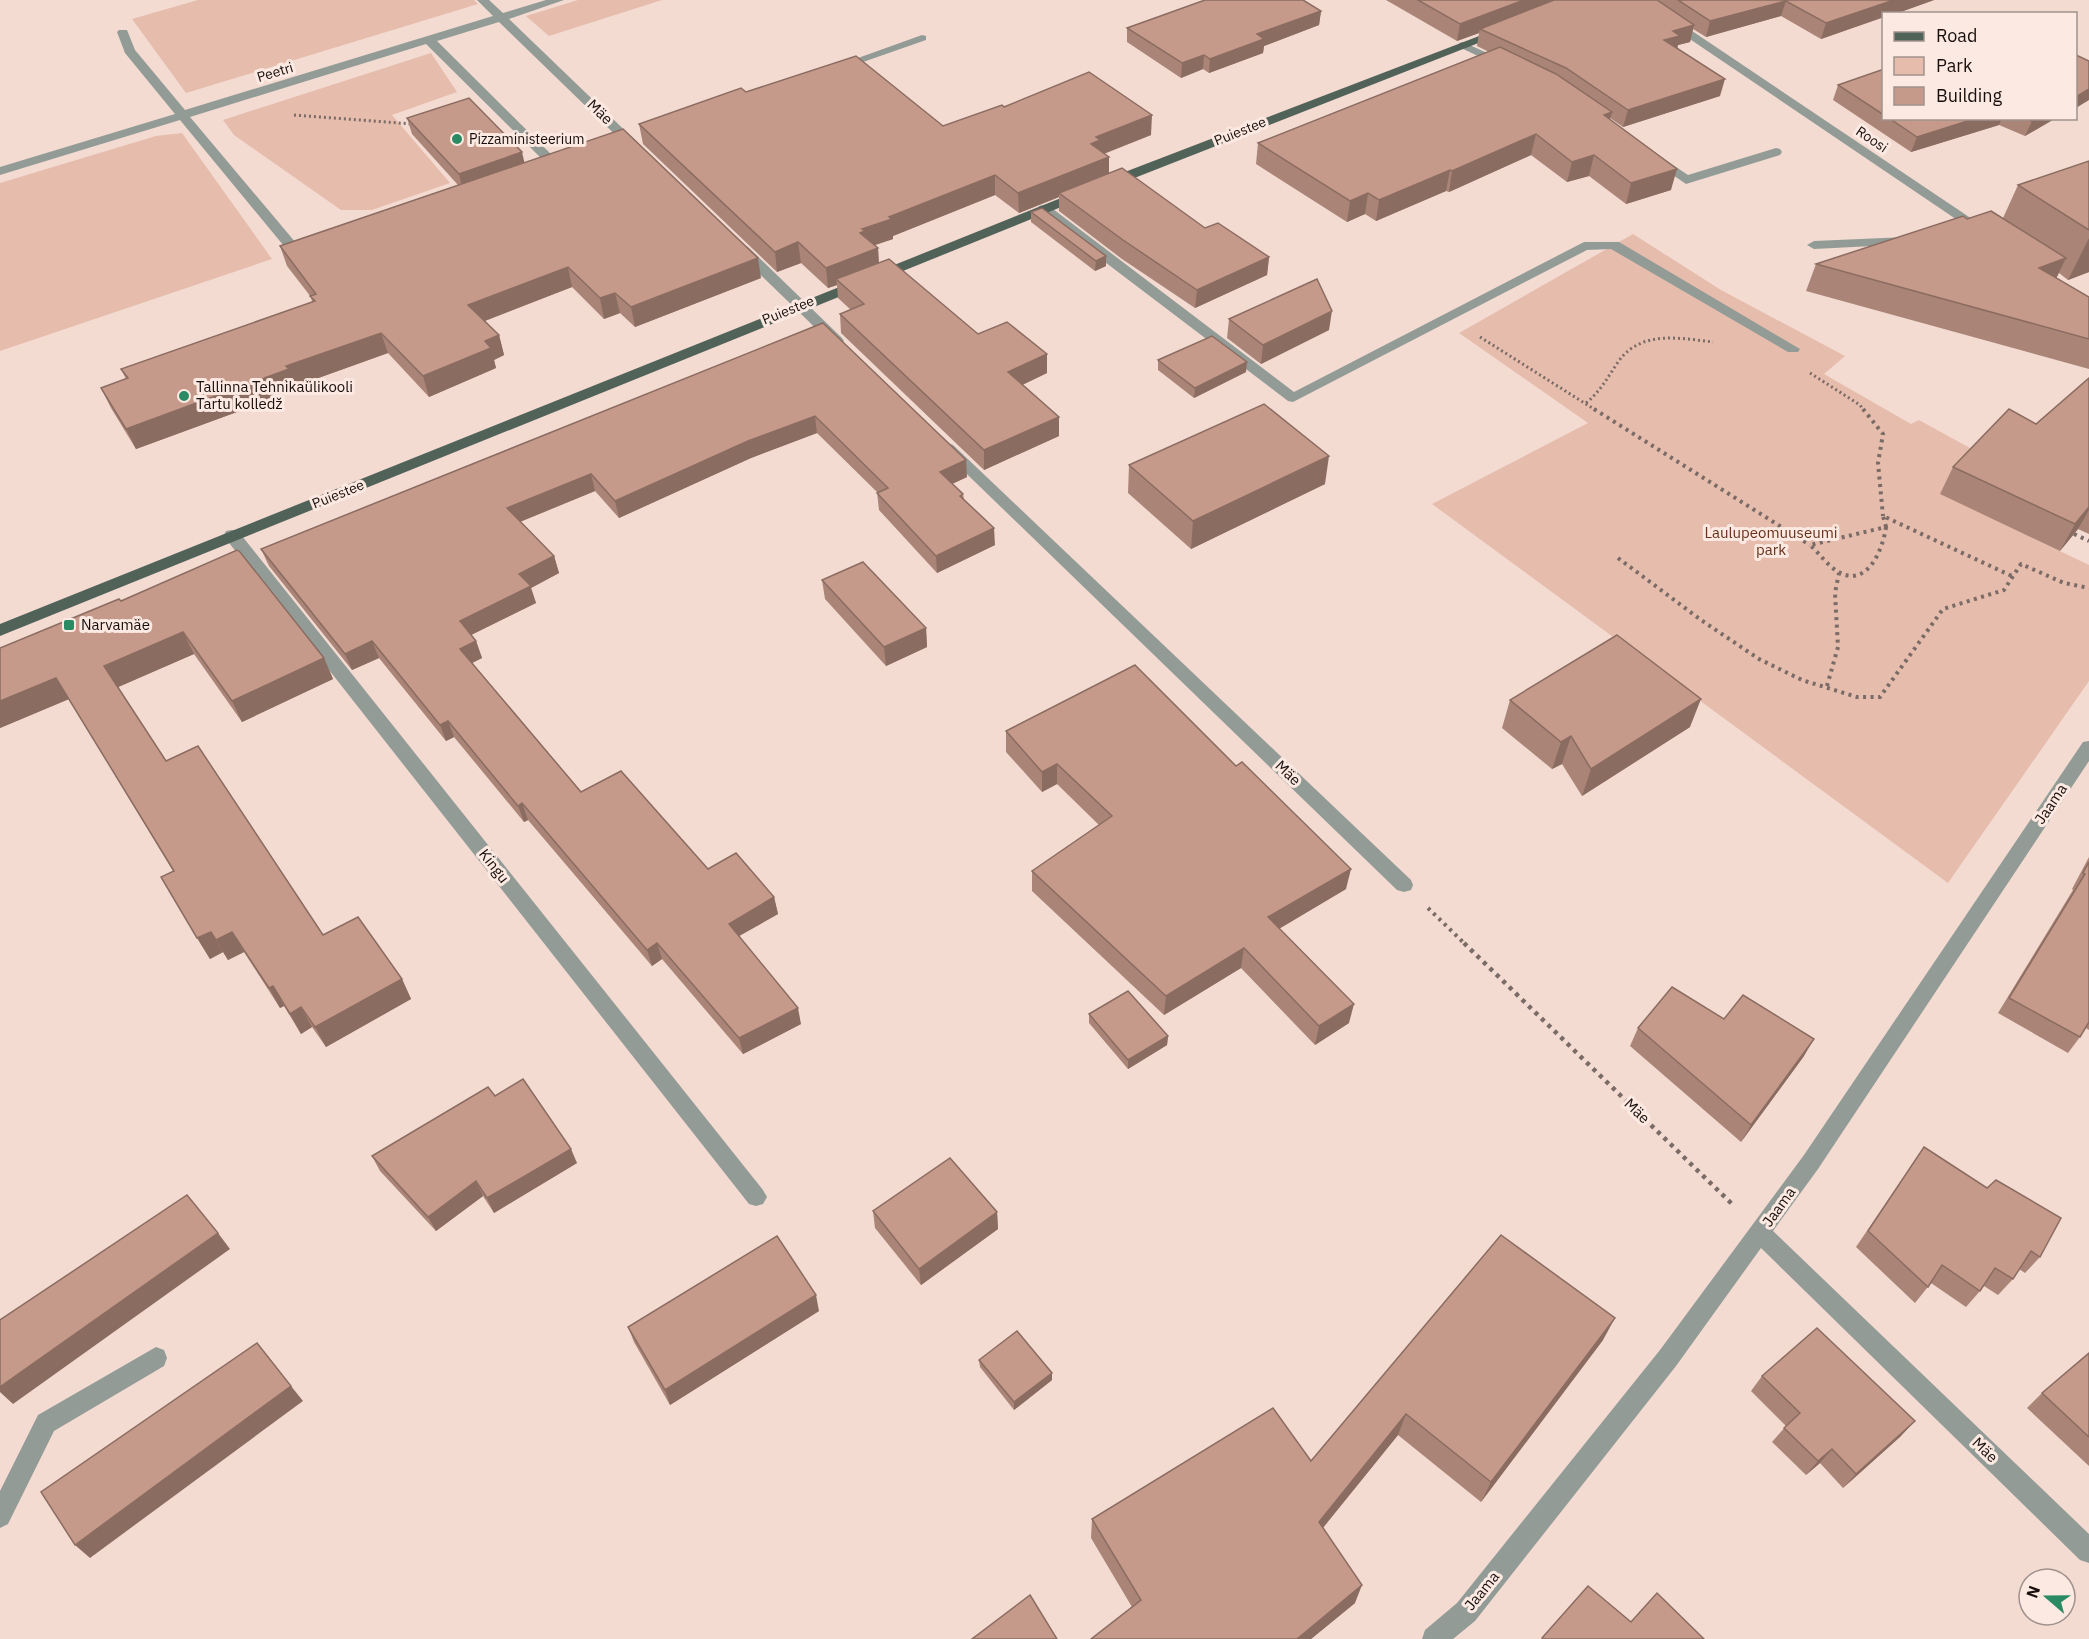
<svg xmlns="http://www.w3.org/2000/svg" width="2089" height="1639" viewBox="0 0 2089 1639" font-family="'IBM Plex Sans',sans-serif">
  <rect width="100%" height="100%" fill="#f3dbd2"/>
  <g fill="#e6bcac">
    <path d="M198 0H474L478 4 186 93 132 19Z"/>
    <path d="M578 0H662L549 36 526 16Z"/>
    <path d="M431 53 457 92 392 115 450 183 372 210H341L234 135 223 120Z"/>
    <path d="M182 133 272 259 0 351V183L156 136Z"/>
    <path d="M1633 234 1721 290 1845 356 1824 374 1911 424 1919 420 1979 453 1941 494 2089 565V681L1948 883 1432 504 1588 423 1459 333Z"/>
  </g>
  <g fill="none" stroke-linecap="round" stroke-linejoin="round">
    <g stroke="#7a6b66" stroke-width="3" stroke-dasharray="2 3" stroke-linecap="butt">
      <path d="M294 115 412 124"/>
      <path d="M1480 337 1597 411"/>
      <path d="M1810 373 1860 405 1864 411"/>
      <path d="M1586 403C1600 392 1608 377 1618 362 1640 330 1679 338 1713 342"/>
    </g>
    <g stroke="#7a6b66" stroke-width="4" stroke-dasharray="3 4.5" stroke-linecap="butt">
      <path d="M1594 409 1810 545"/>
      <path d="M1863 409 1883 434 1878 463 1883 516"/>
      <path d="M1886 527C1883 549 1867 590 1837 571 1827 565 1819 553 1810 545Z"/>
      <path d="M1886 527 1883 516 2014 577"/>
      <path d="M2074 534 2089 541"/>
      <path d="M1618 558 1701 620 1759 659 1802 680 1857 697H1880L1943 609 2004 590 2021 564 2064 583 2089 588"/>
      <path d="M1827 686 1838 647 1835 593 1839 573"/>
      <path d="M1428 908 1465 944"/>
    </g>
    <path stroke="#7a6b66" stroke-width="4.5" stroke-dasharray="4 5" stroke-linecap="butt" d="M1464 943 1732 1204"/>
    <g fill="#929b96" fill-rule="evenodd">
      <path d="M477 0H489L503 13 546 0H564L509 19 640 145 642 148 640 151H632L499 22 437 41 560 163 562 166 560 169H552L426 44 190 117 301 249H311L313 252 311 255 293 257 180 120 0 175V167L175 114 125 53 117 32 119 30H127L135 50 185 110 493 16Z"/>
      <path d="M1632 0H1646L1987 229 1980 233 1975 232Z"/>
      <path d="M922 35 926 36V40L843 69H835L833 67Z"/>
      <path d="M1463 42 1509 63 1511 65 1505 69 1501 67 1459 47V43Z"/>
      <path d="M1776 148 1780 149 1782 152 1780 155 1686 184 1651 160 1657 156 1661 157 1688 175Z"/>
      <path d="M1044 205 1049 206 1294 392 1584 242H1619L1800 349 1798 352H1788L1611 249 1587 250 1293 402 1288 401 1039 212 1038 209 1039 206Z"/>
      <path d="M1907 237 1914 241 1912 244 1814 249 1807 245 1814 241Z"/>
      <path d="M743 246 748 247 842 338 844 341 842 344H832L738 253 736 250Z"/>
      <path d="M948 443 953 445 1411 880 1413 885 1411 890 1404 892 1397 890 943 451 941 448 943 445Z"/>
      <path d="M232 530 238 531 763 1190 767 1197 763 1204 756 1206 749 1204 226 539 224 535 226 531Z"/>
      <path d="M2089 741V761L1818 1169 1773 1231 2089 1534V1563L2080 1560 1761 1248 1676 1366 1475 1621 1453 1639H1422L1425 1630 1457 1603 1660 1350 1804 1155 2083 742Z"/>
      <path d="M156 1347 164 1350 167 1358 164 1366 54 1431 8 1524 0 1528V1491L38 1415Z"/>
    </g>
    <g fill="#516259" fill-rule="evenodd">
      <path d="M1500 28 1504 29V33L1114 186H1104L1103 183 1104 180Z"/>
      <path d="M1081 190 1087 194 1086 197 0 636V624Z"/>
    </g>
  </g>
  <g fill="#aa8477">
    <path d="M1386 0H1934L1895 14H1884V17L1821 39 1781 16 1706 37 1693 29 1690 42 1678 45 1677 49 1720 96 1623 127 1610 118V119L1671 190 1626 204 1589 176 1567 182 1531 155 1449 192 1446 191 1376 221 1365 214 1347 222 1256 164 1258 143 1489 52 1477 46 1479 33 1457 41Z"/>
    <path d="M1321 11 1319 25 1264 46 1263 53 1209 73 1203 69 1181 78 1127 42V28Z"/>
    <path d="M1884 69V118H2056L2025 136 1999 125 1911 152 1833 100 1838 85Z"/>
    <path d="M746 92 943 126 1004 107 1151 135 1104 154 1109 157V173L1205 228 1269 257 1267 275 1195 308 1122 259 1059 211V197L1019 213 995 195 893 236V239L875 245 878 248 879 263 978 334 1047 354V373L1022 385 1059 417V436L984 470 841 333 840 314 851 310 838 298 837 285 828 288 801 263 777 272 643 144 639 124Z"/>
    <path d="M407 118 525 163 761 278 635 327 620 313 604 319 572 287 485 321 499 335 504 355 494 360 496 368 429 397 388 353 296 386 297 390 136 449 111 408 101 388 126 379 121 369 312 302 311 297 287 266 280 246 458 185 412 134Z"/>
    <path d="M2089 161V272L2068 280 2059 273 2056 278 2089 297V369L1806 291 1816 264 1967 219 2003 218 2018 185Z"/>
    <path d="M1031 212 1106 256V266L1095 271 1031 222Z"/>
    <path d="M1229 319 1329 330 1261 364 1227 338Z"/>
    <path d="M823 323 967 477 952 484 963 494 964 499 995 545 937 573 879 510 877 492 817 433 751 458 619 518 595 491 520 522 554 556 559 573 531 588 536 603 471 635 476 641 482 658 472 663 581 792 708 869 774 897 778 914 739 936 801 1024 743 1054 662 959 652 966 528 820 524 822 454 737 446 741 379 658 352 670 269 566 261 549Z"/>
    <path d="M1158 360 1246 372 1194 398 1158 370Z"/>
    <path d="M2089 378V534L2078 529 2060 551 1940 494 1953 467 2036 424Z"/>
    <path d="M1129 465 1325 484 1191 549 1128 493Z"/>
    <path d="M822 580 926 628 927 647 886 666 825 599Z"/>
    <path d="M121 601 324 658 333 679 242 722 194 654 118 687 166 761 323 935 402 979 411 999 326 1047 312 1027 301 1034 284 1006 280 1008 244 952 228 960 223 952 210 959 161 877 173 871 69 699 0 728V648Z"/>
    <path d="M1510 700 1690 727 1582 796 1562 764 1552 769 1502 728Z"/>
    <path d="M1006 731 1346 889 1279 929 1349 1023 1315 1045 1241 968 1164 1015 1032 891V871L1099 825 1057 784 1042 792 1006 752Z"/>
    <path d="M2089 857V1030L2086 1028 2080 1037 2068 1053 1998 1013 2073 890 2072 889Z"/>
    <path d="M1089 1014 1168 1036 1167 1045 1128 1069 1089 1023Z"/>
    <path d="M1724 1019 1804 1056 1741 1142 1630 1046 1638 1028Z"/>
    <path d="M495 1096 577 1163 494 1213 483 1196 436 1231 380 1171 372 1156Z"/>
    <path d="M1924 1147 2040 1257 2025 1273 2019 1269 2013 1279 1998 1295 1984 1286 1980 1291 1966 1307 1931 1283 1915 1303 1856 1247Z"/>
    <path d="M873 1211 997 1212 998 1229 921 1285 875 1228Z"/>
    <path d="M1501 1235 1603 1340 1481 1502 1398 1435 1323 1528 1355 1603 1311 1639H1091L1132 1607 1091 1538 1092 1519 1311 1461Z"/>
    <path d="M819 1311 670 1405 634 1342 628 1327Z"/>
    <path d="M2089 1353V1466L2027 1408 2042 1393Z"/>
    <path d="M979 1360 1052 1380 1014 1410 980 1367Z"/>
    <path d="M1762 1376 1901 1436 1843 1488 1820 1463 1806 1475 1772 1442 1786 1426 1751 1391Z"/>
  </g>
  <g fill="#8b6c61">
    <path d="M1524 0H1564L1480 29 1479 33 1457 41 1460 24Z"/>
    <path d="M1894 0H1934L1895 14H1884V17L1821 39 1826 23Z"/>
    <path d="M1786 1 1781 16 1706 37 1710 21Z"/>
    <path d="M1321 11 1319 25 1264 46 1263 53 1209 73 1210 59 1257 34Z"/>
    <path d="M1694 25 1690 42 1678 45 1676 53 1664 40 1673 31Z"/>
    <path d="M1204 55 1203 69 1181 78 1182 63Z"/>
    <path d="M1725 79 1720 96 1623 127 1628 110Z"/>
    <path d="M2089 89V100L2076 108V97Z"/>
    <path d="M1612 112 1606 133 1604 115Z"/>
    <path d="M1152 115 1151 135 1100 155 1091 144 1096 137Z"/>
    <path d="M1977 118H2002L1999 125 1911 152 1917 137Z"/>
    <path d="M2036 118H2056L2025 136 2032 121Z"/>
    <path d="M1536 134 1531 155 1449 192 1452 171Z"/>
    <path d="M522 152 526 169 463 191 459 174Z"/>
    <path d="M1594 155 1589 176 1567 182 1572 162Z"/>
    <path d="M1109 157V177L1059 193V197L1019 213 1018 193Z"/>
    <path d="M1677 169 1671 190 1626 204 1631 183Z"/>
    <path d="M1450 170 1446 191 1376 221 1379 200Z"/>
    <path d="M995 175V195L893 236V239L866 248 860 233 862 229 889 217Z"/>
    <path d="M1368 193 1365 214 1347 222 1350 201Z"/>
    <path d="M2089 238V272L2068 280Z"/>
    <path d="M798 242 801 263 777 272 775 252Z"/>
    <path d="M878 248 879 268 836 279 837 285 828 288 826 268Z"/>
    <path d="M1106 256V266L1095 271 1096 261Z"/>
    <path d="M1269 257 1267 275 1195 308 1197 290Z"/>
    <path d="M758 258 761 278 635 327 631 307Z"/>
    <path d="M2066 258 2053 285 2039 268Z"/>
    <path d="M568 267 572 287 474 325 468 305Z"/>
    <path d="M615 293 620 313 604 319 600 298Z"/>
    <path d="M1332 311 1329 330 1261 364 1263 345Z"/>
    <path d="M381 333 388 353 296 386 297 390 136 449 126 429 286 366Z"/>
    <path d="M499 335 504 355 494 360 496 368 429 397 423 376 485 341Z"/>
    <path d="M1047 354V373L1008 392V372Z"/>
    <path d="M1247 362 1246 372 1194 398 1195 388Z"/>
    <path d="M815 416 817 433 751 458 619 518 615 501 748 441Z"/>
    <path d="M1059 417V436L984 470V450Z"/>
    <path d="M1329 456 1325 484 1191 549 1193 521Z"/>
    <path d="M966 460 967 477 941 489 940 472Z"/>
    <path d="M591 474 595 491 512 525 507 508Z"/>
    <path d="M2089 507V510L2078 529 2060 551 2075 524Z"/>
    <path d="M994 528 995 545 937 573 936 556Z"/>
    <path d="M554 556 559 573 531 588 536 603 465 638 460 621 519 574Z"/>
    <path d="M926 628 927 647 886 666 884 647Z"/>
    <path d="M183 632 194 654 116 688 104 666Z"/>
    <path d="M372 641 379 658 352 670 345 654Z"/>
    <path d="M476 641 482 658 466 666 460 649Z"/>
    <path d="M324 658 333 679 242 722 232 701Z"/>
    <path d="M56 678 69 699 0 728V701Z"/>
    <path d="M1701 699 1690 727 1582 796 1591 769Z"/>
    <path d="M448 721 454 737 446 741 440 725Z"/>
    <path d="M1571 736 1562 764 1552 769 1561 742Z"/>
    <path d="M1057 764V784L1042 792V772Z"/>
    <path d="M522 803 528 820 524 822 518 806Z"/>
    <path d="M1351 869 1346 889 1265 937 1268 917Z"/>
    <path d="M774 897 778 914 732 940 729 924Z"/>
    <path d="M211 932 223 952 210 959 197 938Z"/>
    <path d="M232 932 244 952 228 960 216 940Z"/>
    <path d="M657 943 662 959 652 966 647 950Z"/>
    <path d="M1244 948 1241 968 1164 1015 1166 996Z"/>
    <path d="M402 979 411 999 326 1047 315 1027Z"/>
    <path d="M273 986 284 1006 280 1008 269 988Z"/>
    <path d="M1354 1004 1349 1023 1315 1045 1319 1026Z"/>
    <path d="M301 1007 312 1027 301 1034 290 1014Z"/>
    <path d="M798 1008 801 1024 743 1054 739 1038Z"/>
    <path d="M1168 1036 1167 1045 1128 1069V1060Z"/>
    <path d="M1814 1039 1804 1056 1741 1142 1751 1125Z"/>
    <path d="M571 1149 577 1163 494 1213 487 1198Z"/>
    <path d="M476 1181 483 1196 436 1231 428 1217Z"/>
    <path d="M997 1212 998 1229 921 1285 919 1269Z"/>
    <path d="M218 1233 230 1249 13 1404 0 1392V1387Z"/>
    <path d="M816 1295 819 1311 670 1405 665 1390Z"/>
    <path d="M1615 1318 1603 1340 1481 1502 1491 1482Z"/>
    <path d="M1052 1373V1380L1014 1410V1402Z"/>
    <path d="M291 1386 303 1401 90 1558 75 1545Z"/>
    <path d="M1406 1414 1398 1435 1312 1541 1319 1522Z"/>
    <path d="M1915 1421 1901 1436 1843 1488 1856 1474Z"/>
    <path d="M1832 1449 1820 1463 1806 1475 1818 1461Z"/>
    <path d="M1362 1585 1355 1603 1311 1639H1297Z"/>
  </g>
  <g fill="#c69a8a" stroke="#8b6c61" stroke-width="1.5">
    <path d="M1205 0H1303L1321 11 1257 34 1264 39 1210 59 1204 55 1182 63 1127 28Z"/>
    <path d="M1418 0H1524L1460 24Z"/>
    <path d="M1554 0H1657L1694 25 1673 31 1680 36 1664 40 1725 79 1628 110 1566 68 1480 29Z"/>
    <path d="M1678 0H1894L1826 23 1786 1 1710 21Z"/>
    <path d="M1500 47 1556 74 1612 112 1604 115 1677 169 1631 183 1594 155 1572 162 1536 134 1452 171 1450 170 1379 200 1368 193 1350 201 1258 143Z"/>
    <path d="M2076 55 2089 61V89L2076 97Z"/>
    <path d="M856 56 943 126 1002 105 1004 107 1089 72 1152 115 1096 137 1100 140 1091 144 1109 157 1018 193 995 175 889 217 892 219 862 229 865 231 860 233 878 248 826 268 798 242 775 252 639 124 741 88 746 92Z"/>
    <path d="M1884 69V115L1838 85Z"/>
    <path d="M469 98 522 152 459 174 407 118Z"/>
    <path d="M1889 118H1977L1917 137Z"/>
    <path d="M2026 118H2036L2032 121Z"/>
    <path d="M623 129 758 258 631 307 615 293 600 298 568 267 468 305 499 335 485 341 491 348 423 376 381 333 286 366 289 369 126 429 101 388 128 378 121 369 315 301 310 296 316 294 280 246Z"/>
    <path d="M2089 161V230L2018 185Z"/>
    <path d="M1122 168 1205 228 1218 223 1269 257 1197 290 1123 240 1059 193Z"/>
    <path d="M1042 208 1106 256 1096 261 1031 212Z"/>
    <path d="M1991 211 2066 258 2039 268 2089 297V339L1816 264 1963 216 1967 219Z"/>
    <path d="M889 259 978 334 1007 322 1047 354 1008 372 1059 417 984 450 840 314 864 304 836 279Z"/>
    <path d="M1317 279 1332 311 1263 345 1229 319Z"/>
    <path d="M823 323 966 460 940 472 963 494 960 496 994 528 936 556 877 493 888 488 815 416 748 441 615 501 591 474 507 508 554 556 519 574 531 586 460 621 476 641 460 649 581 792 621 771 708 869 736 853 774 897 729 924 798 1008 739 1038 657 943 647 950 522 803 518 806 448 721 440 725 372 641 345 654 261 549Z"/>
    <path d="M1212 336 1247 362 1195 388 1158 360Z"/>
    <path d="M2089 378V507L2075 524 1953 467 2009 409 2036 424Z"/>
    <path d="M1264 404 1329 456 1193 521 1129 465Z"/>
    <path d="M237 550 240 552 324 658 232 701 183 632 104 666 166 761 198 746 323 935 358 917 402 979 315 1027 301 1007 290 1014 273 986 269 988 232 932 216 940 211 932 197 938 161 877 174 871 56 678 0 701V648L119 599 121 601Z"/>
    <path d="M863 562 926 628 884 647 822 580Z"/>
    <path d="M1617 635 1701 699 1591 769 1571 736 1561 742 1510 700Z"/>
    <path d="M1135 665 1236 766 1242 762 1351 869 1268 917 1354 1004 1319 1026 1244 948 1166 996 1032 871 1112 816 1057 764 1042 772 1006 731Z"/>
    <path d="M2089 862V1022L2080 1037 2009 998 2085 874 2083 873Z"/>
    <path d="M1672 987 1724 1019 1743 995 1814 1039 1751 1125 1638 1028Z"/>
    <path d="M1128 991 1168 1036 1128 1060 1089 1014Z"/>
    <path d="M523 1079 571 1149 487 1198 476 1181 428 1217 372 1156 488 1087 495 1096Z"/>
    <path d="M1924 1147 1987 1188 1996 1180 2061 1218 2040 1257 2031 1251 2013 1279 1995 1268 1980 1291 1942 1265 1928 1287 1868 1231Z"/>
    <path d="M950 1158 997 1212 919 1269 873 1211Z"/>
    <path d="M187 1195 218 1233 0 1387V1320Z"/>
    <path d="M1501 1235 1615 1318 1491 1482 1406 1414 1319 1522 1362 1585 1297 1639H1091L1141 1600 1092 1519 1273 1408 1311 1461Z"/>
    <path d="M777 1236 816 1295 665 1390 628 1327Z"/>
    <path d="M1817 1328 1915 1421 1856 1474 1832 1449 1818 1461 1784 1428 1800 1413 1762 1376Z"/>
    <path d="M1017 1331 1052 1373 1014 1402 979 1360Z"/>
    <path d="M257 1343 291 1386 75 1545 41 1492Z"/>
    <path d="M2089 1353V1437L2042 1393Z"/>
    <path d="M1588 1586 1631 1622 1657 1593 1704 1639H1543L1542 1638Z"/>
    <path d="M1030 1595 1057 1639H972Z"/>
  </g>
  <g fill="#298a63" stroke="#fce9e2" stroke-width="2">
    <circle cx="457" cy="139" r="6"/>
    <circle cx="184" cy="396" r="6"/>
    <rect x="63" y="619" width="12" height="12" rx="3"/>
  </g>
  <g text-anchor="middle" stroke-width="6" stroke-linejoin="round" paint-order="stroke">
    <g font-size="14" fill="#170f0d" stroke="#fce9e2">
      <text transform="translate(275 72) rotate(-17)" y="5">Peetri</text>
      <text transform="translate(1240 131) rotate(-22)" y="5">Puiestee</text>
      <text transform="translate(1872 139) rotate(34)" y="5">Roosi</text>
      <text transform="translate(788 310) rotate(-22)" y="5">Puiestee</text>
      <text transform="translate(338 494) rotate(-22)" y="5">Puiestee</text>
    </g>
    <g font-size="14" fill="#170f0d" stroke="#fce9e2" text-anchor="start">
      <text x="469" y="144">Pizzaministeerium</text>
    </g>
    <g font-size="15" fill="#170f0d" stroke="#fce9e2">
      <text transform="translate(600 112) rotate(44)" y="5">Mäe</text>
      <text transform="translate(1288 773) rotate(44)" y="5">Mäe</text>
      <text transform="translate(2051 804) rotate(-56)" y="5">Jaama</text>
      <text transform="translate(494 866) rotate(52)" y="5">Kingu</text>
      <text transform="translate(1637 1111) rotate(44)" y="5">Mäe</text>
      <text transform="translate(1779 1207) rotate(-54)" y="5">Jaama</text>
      <text transform="translate(1985 1450) rotate(44)" y="5">Mäe</text>
      <text transform="translate(1482 1591) rotate(-51)" y="5">Jaama</text>
    </g>
    <g font-size="15" fill="#170f0d" stroke="#fce9e2" text-anchor="start">
      <text x="196" y="392">Tallinna Tehnikaülikooli<tspan x="196" dy="17">Tartu kolledž</tspan></text>
      <text x="81" y="630">Narvamäe</text>
    </g>
    <g font-size="15" fill="#683019" stroke="#fce9e2">
      <text x="1771" y="538">Laulupeomuuseumi<tspan x="1771" dy="17">park</tspan></text>
    </g>
  </g>
  <rect x="1882" y="12" width="195" height="108" fill="#fce9e2" stroke="#a0928d" stroke-width="1.5"/>
  <rect x="1894" y="32" width="30" height="9" fill="#516259" stroke="#a0928d" stroke-width="1.5"/>
  <text x="1936" y="42" font-size="18" fill="#170f0d">Road</text>
  <rect x="1894" y="57" width="30" height="18" fill="#e6bcac" stroke="#a0928d" stroke-width="1.5"/>
  <text x="1936" y="72" font-size="18" fill="#170f0d">Park</text>
  <rect x="1894" y="87" width="30" height="18" fill="#c69a8a" stroke="#a0928d" stroke-width="1.5"/>
  <text x="1936" y="102" font-size="18" fill="#170f0d">Building</text>
  <g transform="translate(2047 1597) rotate(290)"><circle r="28" fill="#fce9e2" stroke="#a0928d" stroke-width="1.5"/>
  <path d="M0-4.5L10 22L0 15L-10 22Z" fill="#298a63"/>
  <text y="-9" font-size="16" font-weight="bold" text-anchor="middle" fill="#170f0d">N</text>
  </g>
</svg>
